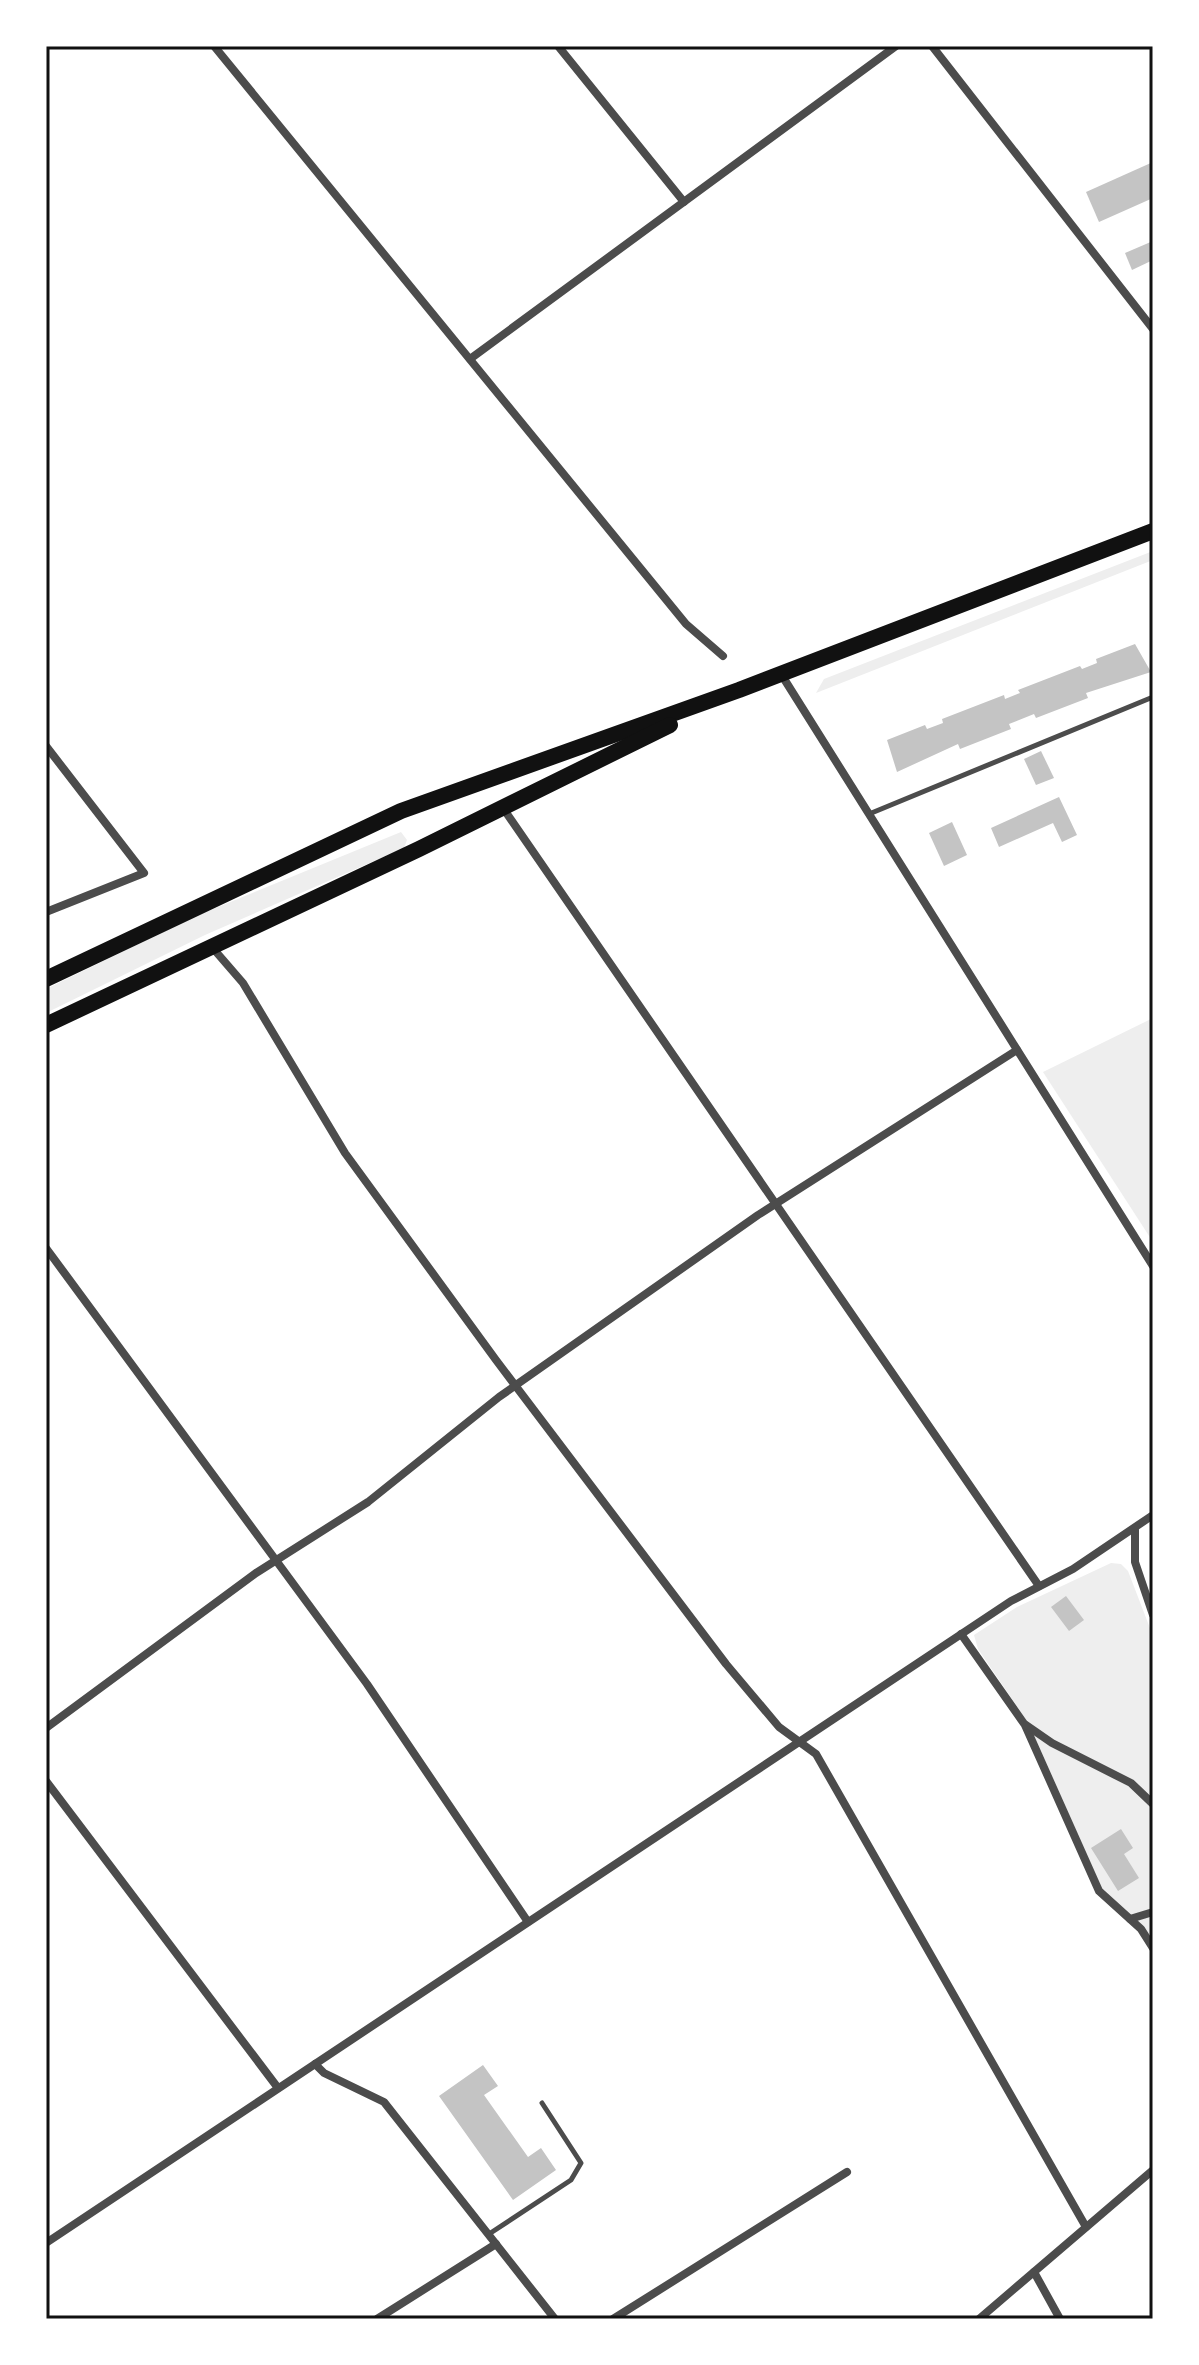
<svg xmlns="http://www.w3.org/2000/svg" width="1199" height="2365" viewBox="0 0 1199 2365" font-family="'Playfair Display',serif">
  <rect width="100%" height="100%" fill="#fff"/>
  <g fill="#eee">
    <path d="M1153 551V560L816 693 824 679Z"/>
    <path d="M401 832 407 840 404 848 205 935 46 1013V989L196 916Z"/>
    <path d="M1153 1018V1242L1043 1072Z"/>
    <path d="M1111 1563 1121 1564 1128 1571 1153 1636V1941L1145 1928 1102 1889 1029 1724 978 1649 974 1635 1017 1607Z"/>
  </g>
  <g fill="#c4c4c4">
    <path d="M1153 162V198L1099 222 1086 192Z"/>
    <path d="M1153 241V260L1132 270 1125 253Z"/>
    <path d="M1135 644 1151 672 1086 693 1088 698 1036 718 1034 714 1009 724 1011 729 960 749 958 744 897 772 887 740 925 725 927 729 943 723 942 719 1004 695 1005 699 1020 693 1018 690 1080 666 1082 669 1097 663 1096 659Z"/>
    <path d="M1041 751 1054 778 1036 785 1024 759Z"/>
    <path d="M1059 797 1077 835 1062 842 1053 823 999 847 991 828Z"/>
    <path d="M952 822 967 855 944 866 929 833Z"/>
    <path d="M1066 1596 1084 1620 1069 1631 1051 1607Z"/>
    <path d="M1121 1829 1133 1848 1124 1854 1139 1878 1118 1891 1091 1848Z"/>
    <path d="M483 2065 498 2086 484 2095 528 2157 541 2148 556 2170 513 2200 439 2096Z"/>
  </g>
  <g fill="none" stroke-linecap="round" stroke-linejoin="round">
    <g stroke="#4c4c4c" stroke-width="5">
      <path d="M869 814 1153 697"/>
      <path d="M489 2234 571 2180 581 2163 542 2103"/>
    </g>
    <g stroke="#4c4c4c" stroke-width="8">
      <path d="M214 46 686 624 723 656"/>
      <path d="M558 46 684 202"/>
      <path d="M932 46 1153 329"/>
      <path d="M470 359 896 46"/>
      <path d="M781 674 1153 1266"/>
      <path d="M46 746 144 873 46 912"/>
      <path d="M503 808 1039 1586"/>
      <path d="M211 946 243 983 345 1153 496 1360 726 1664 779 1727 816 1754 1086 2227"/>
      <path d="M46 1248 367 1684 528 1922"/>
      <path d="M1135 1530V1562L1153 1615"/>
      <path d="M961 1634 1025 1725 1099 1891 1141 1929 1153 1948"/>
      <path d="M1026 1725 1052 1743 1131 1783 1153 1804"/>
      <path d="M46 1728 256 1573 368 1502 499 1397 758 1215 1017 1050"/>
      <path d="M46 1781 278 2088"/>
      <path d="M1130 1919 1153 1912"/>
      <path d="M315 2064 324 2073 384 2102 555 2319"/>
      <path d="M46 2243 1011 1601 1073 1569 1153 1515"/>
      <path d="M1034 2272 1060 2319"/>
      <path d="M377 2319 496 2244"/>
      <path d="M613 2319 847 2172"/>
      <path d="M979 2319 1153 2170"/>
    </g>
    <g stroke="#111" stroke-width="16">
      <path d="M46 979 401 811 739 690 1153 531"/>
      <path d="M46 1025 419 849 670 725"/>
    </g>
  </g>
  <rect width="1199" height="2365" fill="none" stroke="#ffffff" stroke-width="96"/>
  <rect x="48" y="48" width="1103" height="2269" fill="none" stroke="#111" stroke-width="3"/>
</svg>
